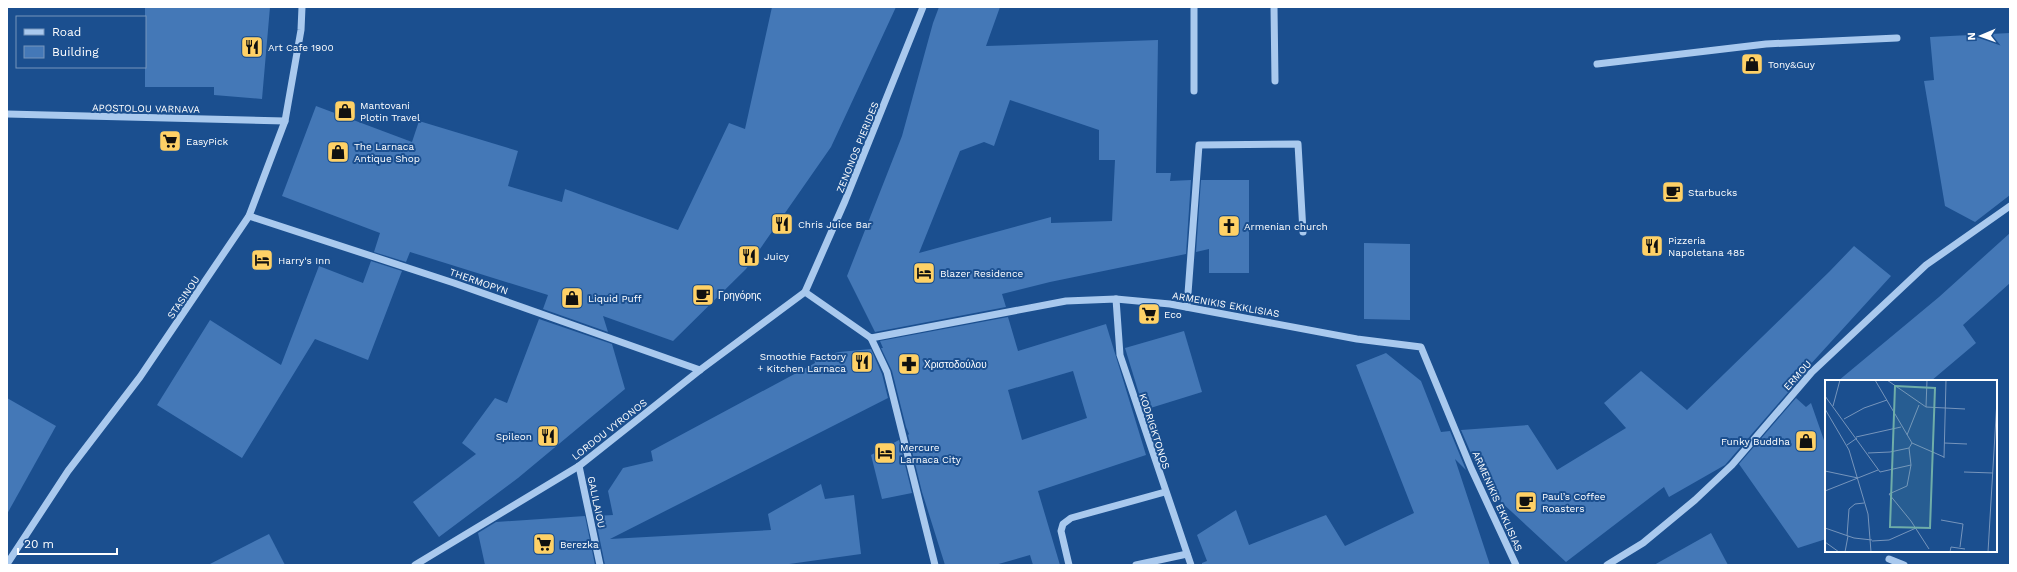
<svg xmlns="http://www.w3.org/2000/svg" width="2017" height="572" viewBox="0 0 2017 572" font-family="'Work Sans',sans-serif">
  <rect width="100%" height="100%" fill="#1b4f8f"/>
  <g fill="#4478b7" fill-rule="evenodd">
    <path d="M145 7H270L262 99 214 95V87H145Z"/>
    <path d="M772 7H896L831 147 746 269 673 341 603 316 608 332 543 309 548 295 410 252 406 262 374 252 380 233 282 196 316 106 412 142 419 121 518 151 508 186 562 202 565 189 678 230 729 123 745 129Z"/>
    <path d="M939 7H1000L986 46 1158 40 1156 173H1171L1170 181 1191 180 1186 254 1050 282 1002 294 1006 307 875 332 847 276 902 136 933 23ZM1010 100 1099 130V160H1115L1112 221 1051 223V217L919 253 960 151 984 142 994 146Z"/>
    <path d="M2010 33V195L1975 222 1945 206 1924 81 1934 80 1930 37Z"/>
    <path d="M1201 180H1249V273H1209V249L1196 252Z"/>
    <path d="M2010 233V283L1963 325 1976 343 1931 381H1838L1939 297Z"/>
    <path d="M1364 243 1410 244V320L1364 319Z"/>
    <path d="M1854 246 1891 276 1788 389 1790 390 1725 465 1669 497 1664 487 1566 562 1486 488 1461 430 1528 425 1557 470 1626 428 1604 403 1641 371 1687 410 1830 271Z"/>
    <path d="M371 261 402 271 368 360 315 339 242 458 157 405 210 320 281 365 319 266 363 283Z"/>
    <path d="M1008 317 1018 351 1106 324 1146 455 1038 491 1060 565H1033L1030 555 995 565H945L922 492 908 435 909 434 906 427 892 371 881 348H883L880 341ZM1073 371 1087 418 1022 440 1008 390Z"/>
    <path d="M539 319 612 344 625 389 518 478 439 537 413 502 476 454 462 443 495 398 507 403Z"/>
    <path d="M1184 331 1202 392 1144 410 1125 348Z"/>
    <path d="M871 349 882 374 888 398 610 539 771 530 768 514 821 484 825 499 854 495 861 554 782 565H605L595 516 613 515 608 491 623 468 653 461 651 451 815 363 814 358 839 352Z"/>
    <path d="M1386 353 1421 381 1441 432 1450 431 1466 470 1455 459 1490 565H1202V563L1207 561 1197 535 1236 510 1249 545 1326 515 1345 546 1414 513 1356 365Z"/>
    <path d="M7 398 56 426 7 514Z"/>
    <path d="M1796 398 1806 407 1811 403 1826 446V539L1798 548 1739 464Z"/>
    <path d="M899 440 912 493 882 499 871 455Z"/>
    <path d="M585 516 595 565H485L478 533 496 522Z"/>
    <path d="M1711 533 1728 565H1654Z"/>
    <path d="M269 534 285 565H208Z"/>
  </g>
  <g fill="none" stroke-linecap="round" stroke-linejoin="round">
    <g stroke="#a9c9ee" stroke-width="7">
      <path d="M1274 7 1275 81"/>
      <path d="M1597 64 1766 44 1897 38"/>
      <path d="M1194 91V7"/>
      <path d="M7 114 285 121"/>
      <path d="M249 216 454 283 700 370"/>
      <path d="M805 292 871 338 1066 301 1116 299 1170 304 1357 339 1421 347 1471 468 1516 565"/>
      <path d="M1116 299 1120 355 1191 565"/>
      <path d="M1187 307 1199 145 1298 144 1303 232"/>
      <path d="M871 338 887 372 935 565"/>
      <path d="M579 466 600 565"/>
      <path d="M1889 559 1904 565"/>
      <path d="M7 564 68 471 140 377 249 216 285 121 301 30 302 7"/>
      <path d="M415 565 579 466 700 370 805 292 845 201 923 7"/>
      <path d="M1069 565 1061 531 1063 524 1071 518 1165 492"/>
      <path d="M1136 565 1187 554"/>
      <path d="M1607 565 1643 543 1695 500 1732 465 1812 372 1926 265 2010 206"/>
    </g>
  </g>
  <defs>
    <g id="restaurant-square" transform="scale(1.15)"><rect x="-9" y="-9" width="18" height="18" rx="4" fill="#ffd166" stroke="#1b4f8f"/><path d="M-5-6h1v4h1v-4h1v4h1v-4h1v5L-1.5 .5V6h-2V.5L-5-1ZM5-6V6H3V1.5H1.5Q1.5-4 5-6Z" fill="#111"/></g>
    <g id="shop-square" transform="scale(1.15)"><rect x="-9" y="-9" width="18" height="18" rx="4" fill="#ffd166" stroke="#1b4f8f"/><path d="M-5-2.5h2.3a2.7 3.5 0 0 1 5.4 0H5L5.5 6h-11ZM-1.5-2.5h3a1.5 2.3 0 0 0-3 0Z" fill="#111"/></g>
    <g id="supermarket-square" transform="scale(1.15)"><rect x="-9" y="-9" width="18" height="18" rx="4" fill="#ffd166" stroke="#1b4f8f"/><path d="M-6-5.5h2.5l.6 2H6L4.5 2H-2.5L-4.4-4H-6ZM-1.5 3.2a1.3 1.3 0 1 0 .1 0ZM3 3.2a1.3 1.3 0 1 0 .1 0Z" fill="#111"/></g>
    <g id="cafe-square" transform="scale(1.15)"><rect x="-9" y="-9" width="18" height="18" rx="4" fill="#ffd166" stroke="#1b4f8f"/><path d="M-5.5-4.5H6V0H3Q3 3.5 0 3.5H-2.5Q-5.5 3.5-5.5 0ZM3-3.2v2h1.7v-2ZM-6 4.5H4V6H-6Z" fill="#111"/></g>
    <g id="church-square" transform="scale(1.15)"><rect x="-9" y="-9" width="18" height="18" rx="4" fill="#ffd166" stroke="#1b4f8f"/><path d="M-1.2-6h2.4v3.5h3.3v2.4h-3.3V6h-2.4V-.1h-3.3v-2.4h3.3Z" fill="#111"/></g>
    <g id="hotel-square" transform="scale(1.15)"><rect x="-9" y="-9" width="18" height="18" rx="4" fill="#ffd166" stroke="#1b4f8f"/><path d="M-6-4.5h1.5V1H6V5H4.5V3h-9V5H-6ZM-4 0a1.8 1.8 0 1 1 3.6 0ZM.5 0V-2.5h3Q6-2.5 6 0Z" fill="#111"/></g>
    <g id="pharmacy-square" transform="scale(1.15)"><rect x="-9" y="-9" width="18" height="18" rx="4" fill="#ffd166" stroke="#1b4f8f"/><path d="M-2-6h4v4h4v4h-4v4h-4v-4h-4v-4h4Z" fill="#111"/></g>
  </defs>
  <g fill-rule="evenodd">
    <use href="#restaurant-square" x="252" y="47"/>
    <use href="#shop-square" x="1752" y="64"/>
    <use href="#shop-square" x="345" y="111"/>
    <use href="#supermarket-square" x="170" y="141"/>
    <use href="#shop-square" x="338" y="152"/>
    <use href="#cafe-square" x="1673" y="192"/>
    <use href="#restaurant-square" x="782" y="224"/>
    <use href="#church-square" x="1229" y="226"/>
    <use href="#restaurant-square" x="1652" y="246"/>
    <use href="#restaurant-square" x="749" y="256"/>
    <use href="#hotel-square" x="262" y="260"/>
    <use href="#hotel-square" x="924" y="273"/>
    <use href="#cafe-square" x="703" y="295"/>
    <use href="#shop-square" x="572" y="298"/>
    <use href="#supermarket-square" x="1149" y="314"/>
    <use href="#restaurant-square" x="862" y="362"/>
    <use href="#pharmacy-square" x="909" y="364"/>
    <use href="#restaurant-square" x="548" y="436"/>
    <use href="#shop-square" x="1806" y="441"/>
    <use href="#hotel-square" x="885" y="453"/>
    <use href="#cafe-square" x="1526" y="502"/>
    <use href="#supermarket-square" x="544" y="544"/>
  </g>
  <g text-anchor="middle" stroke-width="4" stroke-linejoin="round" paint-order="stroke">
    <g font-size="10" fill="#fff" stroke="#1b4f8f" text-anchor="start">
      <text x="268" y="51">Art Cafe 1900</text>
      <text x="1768" y="68">Tony&amp;Guy</text>
      <text x="360" y="109">Mantovani<tspan x="360" dy="12">Plotin Travel</tspan></text>
      <text x="186" y="145">EasyPick</text>
      <text x="354" y="150">The Larnaca<tspan x="354" dy="12">Antique Shop</tspan></text>
      <text x="1688" y="196">Starbucks</text>
      <text x="798" y="228">Chris Juice Bar</text>
      <text x="1244" y="230">Armenian church</text>
      <text x="1668" y="244">Pizzeria<tspan x="1668" dy="12">Napoletana 485</tspan></text>
      <text x="764" y="260">Juicy</text>
      <text x="278" y="264">Harry's Inn</text>
      <text x="940" y="277">Blazer Residence</text>
      <text x="718" y="299">Γρηγόρης</text>
      <text x="588" y="302">Liquid Puff</text>
      <text x="1164" y="318">Eco</text>
      <text x="846" y="360" text-anchor="end">Smoothie Factory<tspan x="846" dy="12">+ Kitchen Larnaca</tspan></text>
      <text x="924" y="368">Χριστοδούλου</text>
      <text x="532" y="440" text-anchor="end">Spileon</text>
      <text x="1790" y="445" text-anchor="end">Funky Buddha</text>
      <text x="900" y="451">Mercure<tspan x="900" dy="12">Larnaca City</tspan></text>
      <text x="1542" y="500">Paul’s Coffee<tspan x="1542" dy="12">Roasters</tspan></text>
      <text x="560" y="548">Berezka</text>
    </g>
    <g font-size="10" fill="#fff" stroke="#1b4f8f">
      <text transform="translate(146 108) rotate(1)" y="4">APOSTOLOU VARNAVA</text>
      <text transform="translate(857 147) rotate(-68)" y="4">ZENONOS PIERIDES</text>
      <text transform="translate(479 281) rotate(19)" y="4">THERMOPYN</text>
      <text transform="translate(183 297) rotate(-56)" y="4">STASINOU</text>
      <text transform="translate(1226 304) rotate(10)" y="4">ARMENIKIS EKKLISIAS</text>
      <text transform="translate(1797 375) rotate(-48)" y="4">ERMOU</text>
      <text transform="translate(609 429) rotate(-38)" y="4">LORDOU VYRONOS</text>
      <text transform="translate(1155 431) rotate(72)" y="4">KODRIGKTONOS</text>
      <text transform="translate(1498 501) rotate(66)" y="4">ARMENIKIS EKKLISIAS</text>
      <text transform="translate(597 502) rotate(78)" y="4">GALILAIOU</text>
    </g>
  </g>
  <g transform="translate(1825 380)">
    <rect width="172" height="172" fill="#1b4f8f"/>
    <path fill="none" stroke="#7695bc" stroke-width="1" d="M50 0 87 63 119 77M62 0 101 27 140 29M0 16 55 92 86 85M8 26 15 0M101 27 102 0M0 29 24 70 43 134 46 172M19 39 39 28 62 20M82 55 94 25M31 57 76 47M87 63 84 68 86 85 82 106 64 114 86 141 104 169M119 63 142 64M22 65 32 58M43 73 65 72 84 68M119 78 121 0M0 91 33 98M139 92 168 93M0 111 53 90M116 140 138 144 135 167M0 148 29 158 47 160M22 156 24 129 30 124 39 123M47 161 64 160 91 148M0 162 14 172M20 172 23 156M125 172 126 167 140 169M163 172 172 20"/>
    <path fill="#6fada8" fill-opacity="0.15" stroke="#6fada8" stroke-width="2" d="M70 6 110 8 105 148 65 147Z"/>
    <rect width="172" height="172" fill="none" stroke="#fff" stroke-width="2"/>
  </g>
  <rect width="2017" height="572" fill="none" stroke="#ffffff" stroke-width="16"/>
  <rect x="16" y="16" width="130" height="52" fill="#1b4f8f" stroke="#7695bc"/>
  <rect x="24" y="29" width="20" height="6" fill="#a9c9ee" stroke="#7695bc"/>
  <text x="52" y="36" font-size="12" fill="#ffffff">Road</text>
  <rect x="24" y="46" width="20" height="12" fill="#4478b7" stroke="#7695bc"/>
  <text x="52" y="56" font-size="12" fill="#ffffff">Building</text>
  <g transform="translate(1981 36) rotate(268)" stroke="#1b4f8f" stroke-width="3" paint-order="stroke">
  <path d="M0-3L7 15L0 10L-7 15Z" fill="#ffffff"/>
  <text y="-6" font-size="11" font-weight="bold" text-anchor="middle" fill="#ffffff">N</text>
  </g>
  <path d="M18 548v6h99v-6" fill="none" stroke="#ffffff" stroke-width="2"/>
  <text x="24" y="548" font-size="12" fill="#ffffff" stroke="#1b4f8f" stroke-width="3" paint-order="stroke">20 m</text>
</svg>
